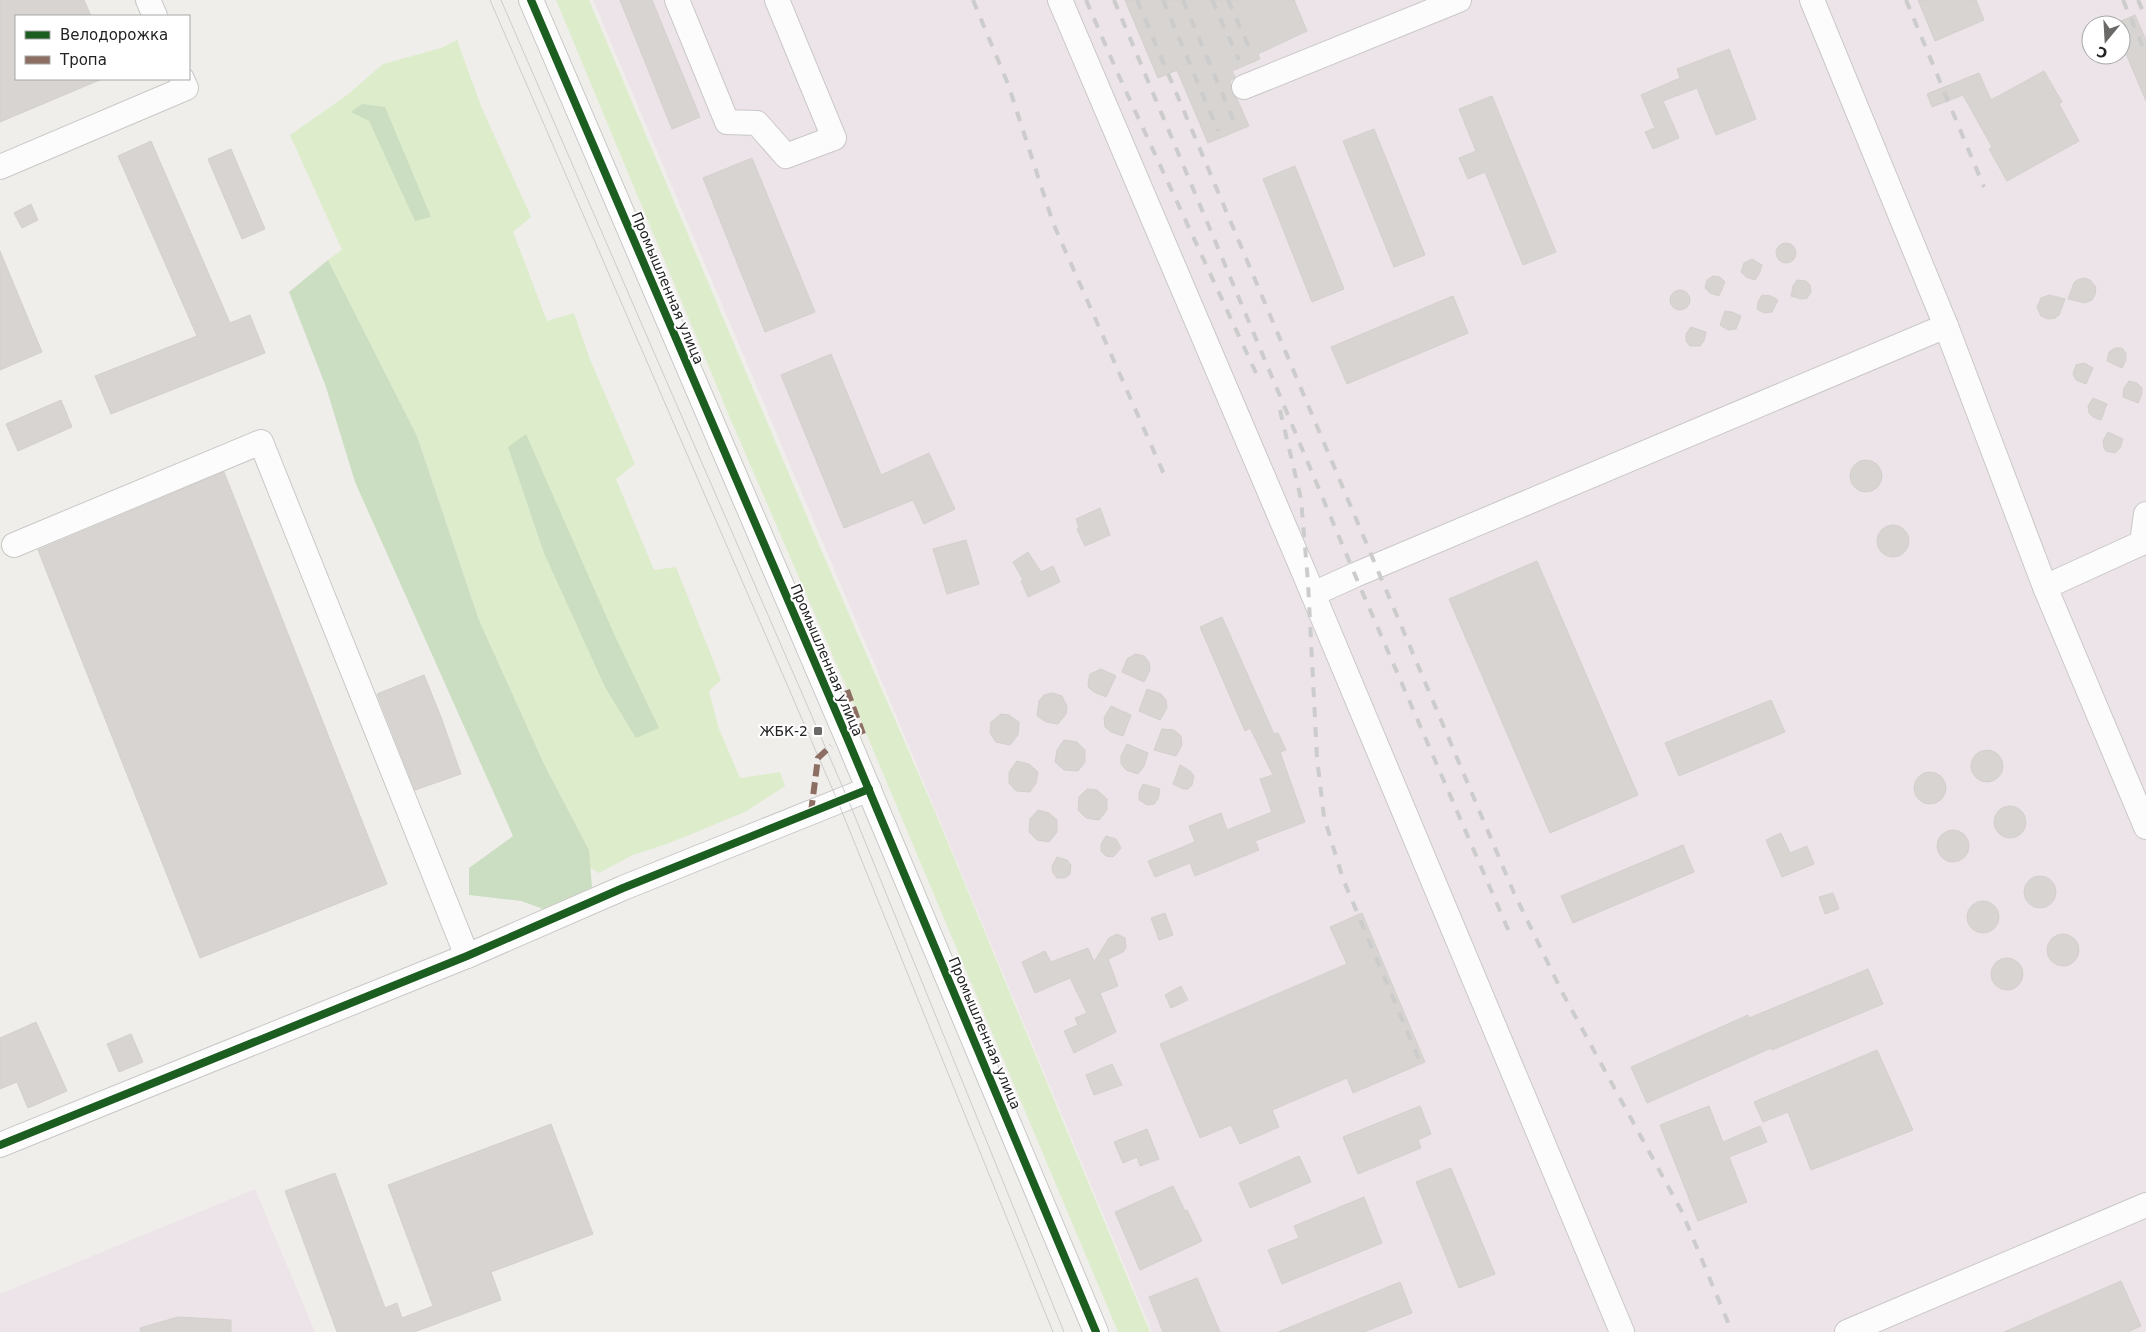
<svg xmlns="http://www.w3.org/2000/svg" width="2146" height="1332" viewBox="0 0 2146 1332" font-family="'DejaVu Sans',sans-serif">
  <rect width="100%" height="100%" fill="#f0eeeb"/>
  <g fill="#ede4e9" fill-rule="evenodd">
    <path d="M593 0H2146V1332H1152L890 701ZM2091 25H2121V55H2091Z"/>
    <path d="M255 1189 315 1332H0V1294Z"/>
  </g>
  <g fill="#ddeccb">
    <path d="M556 0H589L819 545 936 814 1150 1332H1118L858 714 733 425Z"/>
    <path d="M457 40 481 106 531 217 513 232 547 321 574 313 589 357 635 464 616 479 654 570 676 567 721 680 709 691 719 729 740 778 780 772 785 786 745 812 667 844 633 855 599 873 589 867V850L544 764 479 620 417 436 328 260 342 250 290 135 347 95 383 64 441 48Z"/>
  </g>
  <g fill="#cbdec1">
    <path d="M362 104 385 107 431 217 415 221 369 121 351 112Z"/>
    <path d="M328 260 417 436 479 620 544 764 589 850 592 887 549 911 521 901 469 895V868L513 836 355 482 326 387 289 292Z"/>
    <path d="M526 434 614 634 659 728 636 738 605 687 544 553 508 447Z"/>
  </g>
  <g fill="#d7d4d2" stroke="#d3d0cc">
    <path d="M0 0H84L91 16H16V79H102L0 122Z"/>
    <path d="M620 0H652L700 117 672 129Z"/>
    <path d="M1125 0H1294L1307 31 1258 54 1260 59 1232 71 1235 77 1230 81 1231 92 1237 99 1249 126 1208 143 1177 70 1158 78Z"/>
    <path d="M1918 0H1976L1984 20 1935 41Z"/>
    <path d="M2135 15 2146 40V101L2121 42V21Z"/>
    <path d="M1729 49 1756 119 1716 135 1697 88 1663 101 1679 138 1653 149 1645 132 1655 128 1641 95 1680 78 1677 69Z"/>
    <path d="M2044 71 2062 102 2059 104 2079 141 2007 181 1989 149 1992 147 1963 95 1932 107 1927 94 1979 73 1991 100Z"/>
    <path d="M1492 96 1556 252 1523 265 1485 172 1468 179 1459 158 1476 151 1459 109Z"/>
    <path d="M1374 129 1425 255 1394 267 1343 141Z"/>
    <path d="M151 141 230 323 250 315 265 353 111 414 95 376 197 336 118 156Z"/>
    <path d="M231 149 265 229 242 239 208 159Z"/>
    <path d="M752 158 815 312 765 332 703 178Z"/>
    <path d="M1295 166 1344 289 1312 302 1263 179Z"/>
    <path d="M31 204 38 220 22 228 14 213Z"/>
    <circle cx="1786" cy="253" r="10"/>
    <path d="M0 251 42 352 0 370Z"/>
    <path d="M1752 259 1762 265 1760 272 1755 280 1746 277 1741 272 1744 263Z"/>
    <path d="M1713 276 1720 277 1725 282 1719 296 1710 293 1705 288 1707 280Z"/>
    <path d="M2084 278 2090 280 2096 287 2095 295 2092 300 2085 303 2068 299 2074 283 2077 280Z"/>
    <path d="M1797 280 1806 281 1810 285 1811 292 1807 298 1801 299 1791 296 1793 286Z"/>
    <circle cx="1680" cy="300" r="10"/>
    <path d="M1762 295 1771 296 1778 300 1772 312 1764 313 1757 309 1758 302Z"/>
    <path d="M2049 295 2065 299 2059 315 2055 318 2048 319 2041 316 2037 307 2041 298Z"/>
    <path d="M1453 296 1468 333 1347 384 1331 347Z"/>
    <path d="M1725 311 1732 312 1741 316 1736 329 1728 330 1720 325Z"/>
    <path d="M1691 327 1706 332 1704 341 1700 346H1690L1686 341V334Z"/>
    <path d="M2115 348H2122L2126 353V360L2122 368 2107 361 2109 352Z"/>
    <path d="M831 354 881 475 929 453 955 509 924 524 913 500 844 528 781 375Z"/>
    <path d="M2084 363 2093 368 2086 384 2076 380 2073 374 2076 365Z"/>
    <path d="M2129 381 2137 383 2142 388V394L2138 403 2123 397 2124 388Z"/>
    <path d="M2093 398 2107 404 2101 420 2093 417 2089 413 2088 406Z"/>
    <path d="M61 400 72 427 18 451 6 424Z"/>
    <path d="M2108 432 2123 439 2120 448 2115 453 2106 451 2104 448 2103 441Z"/>
    <circle cx="1866" cy="476" r="16"/>
    <path d="M224 472 387 884 200 958 38 550Z"/>
    <path d="M1100 508 1110 535 1085 546 1077 529 1079 528 1076 519Z"/>
    <circle cx="1893" cy="541" r="16"/>
    <path d="M966 540 979 584 947 594 933 549Z"/>
    <path d="M1028 552 1041 572 1053 566 1060 582 1028 597 1021 581 1023 580 1013 562Z"/>
    <path d="M1537 561 1638 795 1550 833 1449 599Z"/>
    <path d="M1222 617 1274 734 1278 733 1286 750 1280 752 1305 822 1255 841 1259 850 1195 876 1190 863 1155 877 1148 861 1195 842 1189 826 1221 813 1227 830 1272 812 1260 779 1273 775 1250 728 1245 731 1200 627Z"/>
    <path d="M1135 654 1144 656 1149 662 1150 670 1144 682 1122 672 1127 659Z"/>
    <path d="M1101 669 1116 676 1106 697 1094 692 1089 688 1088 683 1090 674Z"/>
    <path d="M424 675 441 717 461 774 415 790 377 694Z"/>
    <path d="M1147 689 1161 694 1166 700 1167 708 1160 720 1139 711Z"/>
    <path d="M1053 693 1062 696 1067 706 1066 714 1058 724 1046 722 1037 716 1039 701 1044 695Z"/>
    <path d="M1771 700 1785 732 1679 776 1665 743Z"/>
    <path d="M1111 706 1131 715 1123 736 1111 732 1105 727 1104 718Z"/>
    <path d="M1001 714 1009 715 1019 722 1018 735 1010 745 996 742 990 733 991 722Z"/>
    <path d="M1162 729 1174 730 1181 736 1182 745 1176 756 1154 750Z"/>
    <path d="M1064 740 1077 742 1085 750V762L1078 771 1064 770 1055 762 1057 750Z"/>
    <path d="M1127 744 1148 753 1144 766 1138 774 1126 770 1121 764V756Z"/>
    <circle cx="1987" cy="766" r="16"/>
    <path d="M1017 761 1029 764 1038 772 1036 783 1030 792 1016 791 1009 783V772Z"/>
    <path d="M1180 765 1190 771 1194 776 1192 785 1188 789H1183L1173 784Z"/>
    <circle cx="1930" cy="788" r="16"/>
    <path d="M1143 784 1160 789 1158 799 1154 804 1147 805 1139 800V793Z"/>
    <path d="M1087 789 1097 790 1107 799V810L1099 820 1086 818 1078 810 1079 797Z"/>
    <circle cx="2010" cy="822" r="16"/>
    <path d="M1038 810 1049 813 1057 820V832L1049 842 1037 840 1029 832 1030 819Z"/>
    <circle cx="1953" cy="846" r="16"/>
    <path d="M1781 833 1790 853 1807 846 1814 864 1782 877 1766 840Z"/>
    <path d="M1106 836 1116 839 1121 848 1113 857 1106 856 1101 851V844Z"/>
    <path d="M1683 845 1694 872 1573 923 1561 896Z"/>
    <path d="M1057 857 1067 860 1071 865 1070 874 1065 878H1057L1053 873 1052 866Z"/>
    <circle cx="2040" cy="892" r="16"/>
    <path d="M1833 893 1839 909 1825 914 1819 897Z"/>
    <circle cx="1983" cy="917" r="16"/>
    <path d="M1165 913 1173 935 1159 940 1151 918Z"/>
    <path d="M1362 913 1425 1062 1353 1093 1347 1078 1272 1110 1279 1127 1240 1144 1231 1125 1200 1138 1160 1044 1347 964 1330 927Z"/>
    <path d="M1117 934 1125 938 1126 948 1123 952 1108 959 1118 986 1100 993 1116 1032 1074 1053 1064 1031 1078 1025 1075 1018 1087 1013 1070 978 1035 993 1022 962 1045 951 1051 962 1088 948 1094 962 1109 938Z"/>
    <circle cx="2063" cy="950" r="16"/>
    <circle cx="2007" cy="974" r="16"/>
    <path d="M1868 969 1883 1004 1772 1050 1771 1048 1647 1103 1631 1067 1748 1015 1749 1018Z"/>
    <path d="M1181 986 1188 1000 1171 1008 1165 995Z"/>
    <path d="M36 1022 67 1091 28 1108 17 1082 0 1089V1038Z"/>
    <path d="M131 1034 143 1062 119 1072 107 1044Z"/>
    <path d="M1877 1050 1913 1130 1811 1170 1788 1112 1763 1122 1754 1102Z"/>
    <path d="M1112 1064 1122 1085 1094 1095 1086 1075Z"/>
    <path d="M1420 1106 1431 1134 1418 1140 1421 1148 1358 1174 1343 1137Z"/>
    <path d="M1709 1106 1723 1142 1760 1126 1767 1142 1729 1157 1747 1202 1698 1221 1660 1125Z"/>
    <path d="M551 1124 593 1234 491 1272 501 1300 414 1332H337L285 1191 335 1173 385 1308 397 1303 402 1318 433 1306 388 1185Z"/>
    <path d="M1147 1129 1159 1159 1140 1166 1137 1157 1123 1163 1114 1142Z"/>
    <path d="M1299 1156 1311 1182 1250 1208 1239 1183Z"/>
    <path d="M1451 1168 1495 1274 1459 1288 1416 1182Z"/>
    <path d="M1173 1186 1185 1211 1187 1210 1202 1241 1140 1270 1115 1212Z"/>
    <path d="M1364 1197 1382 1243 1282 1284 1268 1250 1299 1238 1294 1226Z"/>
    <path d="M1197 1278 1220 1332H1163L1149 1297Z"/>
    <path d="M2121 1281 2141 1326 2128 1332H2004Z"/>
    <path d="M1400 1282 1412 1313 1364 1332H1278Z"/>
    <path d="M178 1317 231 1320V1332H141L140 1328Z"/>
  </g>
  <g fill="none" stroke-linecap="round" stroke-linejoin="round">
    <g stroke="#c9c8c7" stroke-width="26">
      <g id="minor">
        <path d="M148 0 155 16"/>
        <path d="M531 0 848 740 1096 1332"/>
        <path d="M677 0 727 122 757 123 786 156 834 138 777 0"/>
        <path d="M1060 0 1308 582 1622 1332"/>
        <path d="M1812 0 1946 326 2045 587 2146 827"/>
        <path d="M1244 87 1459 0"/>
        <path d="M0 167 186 88 182 79"/>
        <path d="M2142 543 2146 514"/>
        <path d="M14 545 261 442 467 956"/>
        <path d="M2045 587 2146 541"/>
        <path d="M1313 594 1355 575 1946 326"/>
        <path d="M0 1145 467 956 623 888 869 789"/>
        <path d="M1847 1332 2146 1205"/>
      </g>
    </g>
    <use href="#minor" stroke="#fdfcfc" stroke-width="24"/>
    <g stroke="#ccc" stroke-width="1">
      <path d="M490 0 838 802 1053 1332"/>
      <path d="M501 0 847 797 1064 1332"/>
    </g>
    <g stroke="#ccc" stroke-width="4" stroke-dasharray="10 10" stroke-linecap="butt">
      <path d="M973 0 1008 84 1053 223 1167 481"/>
      <path d="M1086 0 1118 74 1256 373"/>
      <path d="M1114 0 1355 575 1510 934"/>
      <path d="M1137 0 1514 893 1562 992 1682 1212 1732 1332"/>
      <path d="M1163 0 1218 131"/>
      <path d="M1183 0 1235 124"/>
      <path d="M1212 0 1239 60"/>
      <path d="M1228 0 1252 54"/>
      <path d="M1906 0 1984 187"/>
      <path d="M2123 0 2146 54"/>
      <path d="M2138 0 2146 18"/>
      <path d="M1280 410 1301 499 1308 582 1317 758 1324 817 1343 879 1420 1062"/>
    </g>
    <g stroke="#8d6e63" stroke-width="6" stroke-dasharray="12 6" stroke-linecap="butt">
      <path d="M847 690 863 734"/>
      <path d="M811 812 818 758 831 746"/>
    </g>
    <g stroke="#fff" stroke-width="11">
      <g id="cycleway">
        <path d="M531 0 848 740 1096 1332"/>
        <path d="M0 1145 467 956 623 888 869 789"/>
      </g>
    </g>
    <use href="#cycleway" stroke="#1b5e20" stroke-width="8"/>
  </g>
  <rect fill="#6a6968" stroke="#fff" stroke-width="2" x="813" y="726" width="10" height="10" rx="2.5"/>
  <g text-anchor="middle" stroke-width="4" stroke-linejoin="round" paint-order="stroke">
    <g font-size="14" fill="#222" stroke="#fff">
      <text transform="translate(668 288) rotate(67)" y="5">Промышленная улица</text>
      <text transform="translate(827 660) rotate(67)" y="5">Промышленная улица</text>
      <text transform="translate(985 1033) rotate(67)" y="5">Промышленная улица</text>
    </g>
    <g font-size="14" fill="#222" stroke="#fff" text-anchor="end">
      <text x="808" y="736">ЖБК-2</text>
    </g>
  </g>
  <rect x="15" y="15" width="175" height="65" fill="#ffffff" stroke="#a7a7a7"/>
  <rect x="25" y="31" width="25" height="8" fill="#1b5e20" stroke="#a7a7a7"/>
  <text x="60" y="40" font-size="15" fill="#222222">Велодорожка</text>
  <rect x="25" y="56" width="25" height="8" fill="#8d6e63" stroke="#a7a7a7"/>
  <text x="60" y="65" font-size="15" fill="#222222">Тропа</text>
  <g transform="translate(2106 40) rotate(198)"><circle r="24" fill="#ffffff" stroke="#a7a7a7"/>
  <path d="M0-4L9 19L0 12L-9 19Z" fill="#6a6968"/>
  <text y="-8" font-size="14" font-weight="bold" text-anchor="middle" fill="#222222">С</text>
  </g>
</svg>
